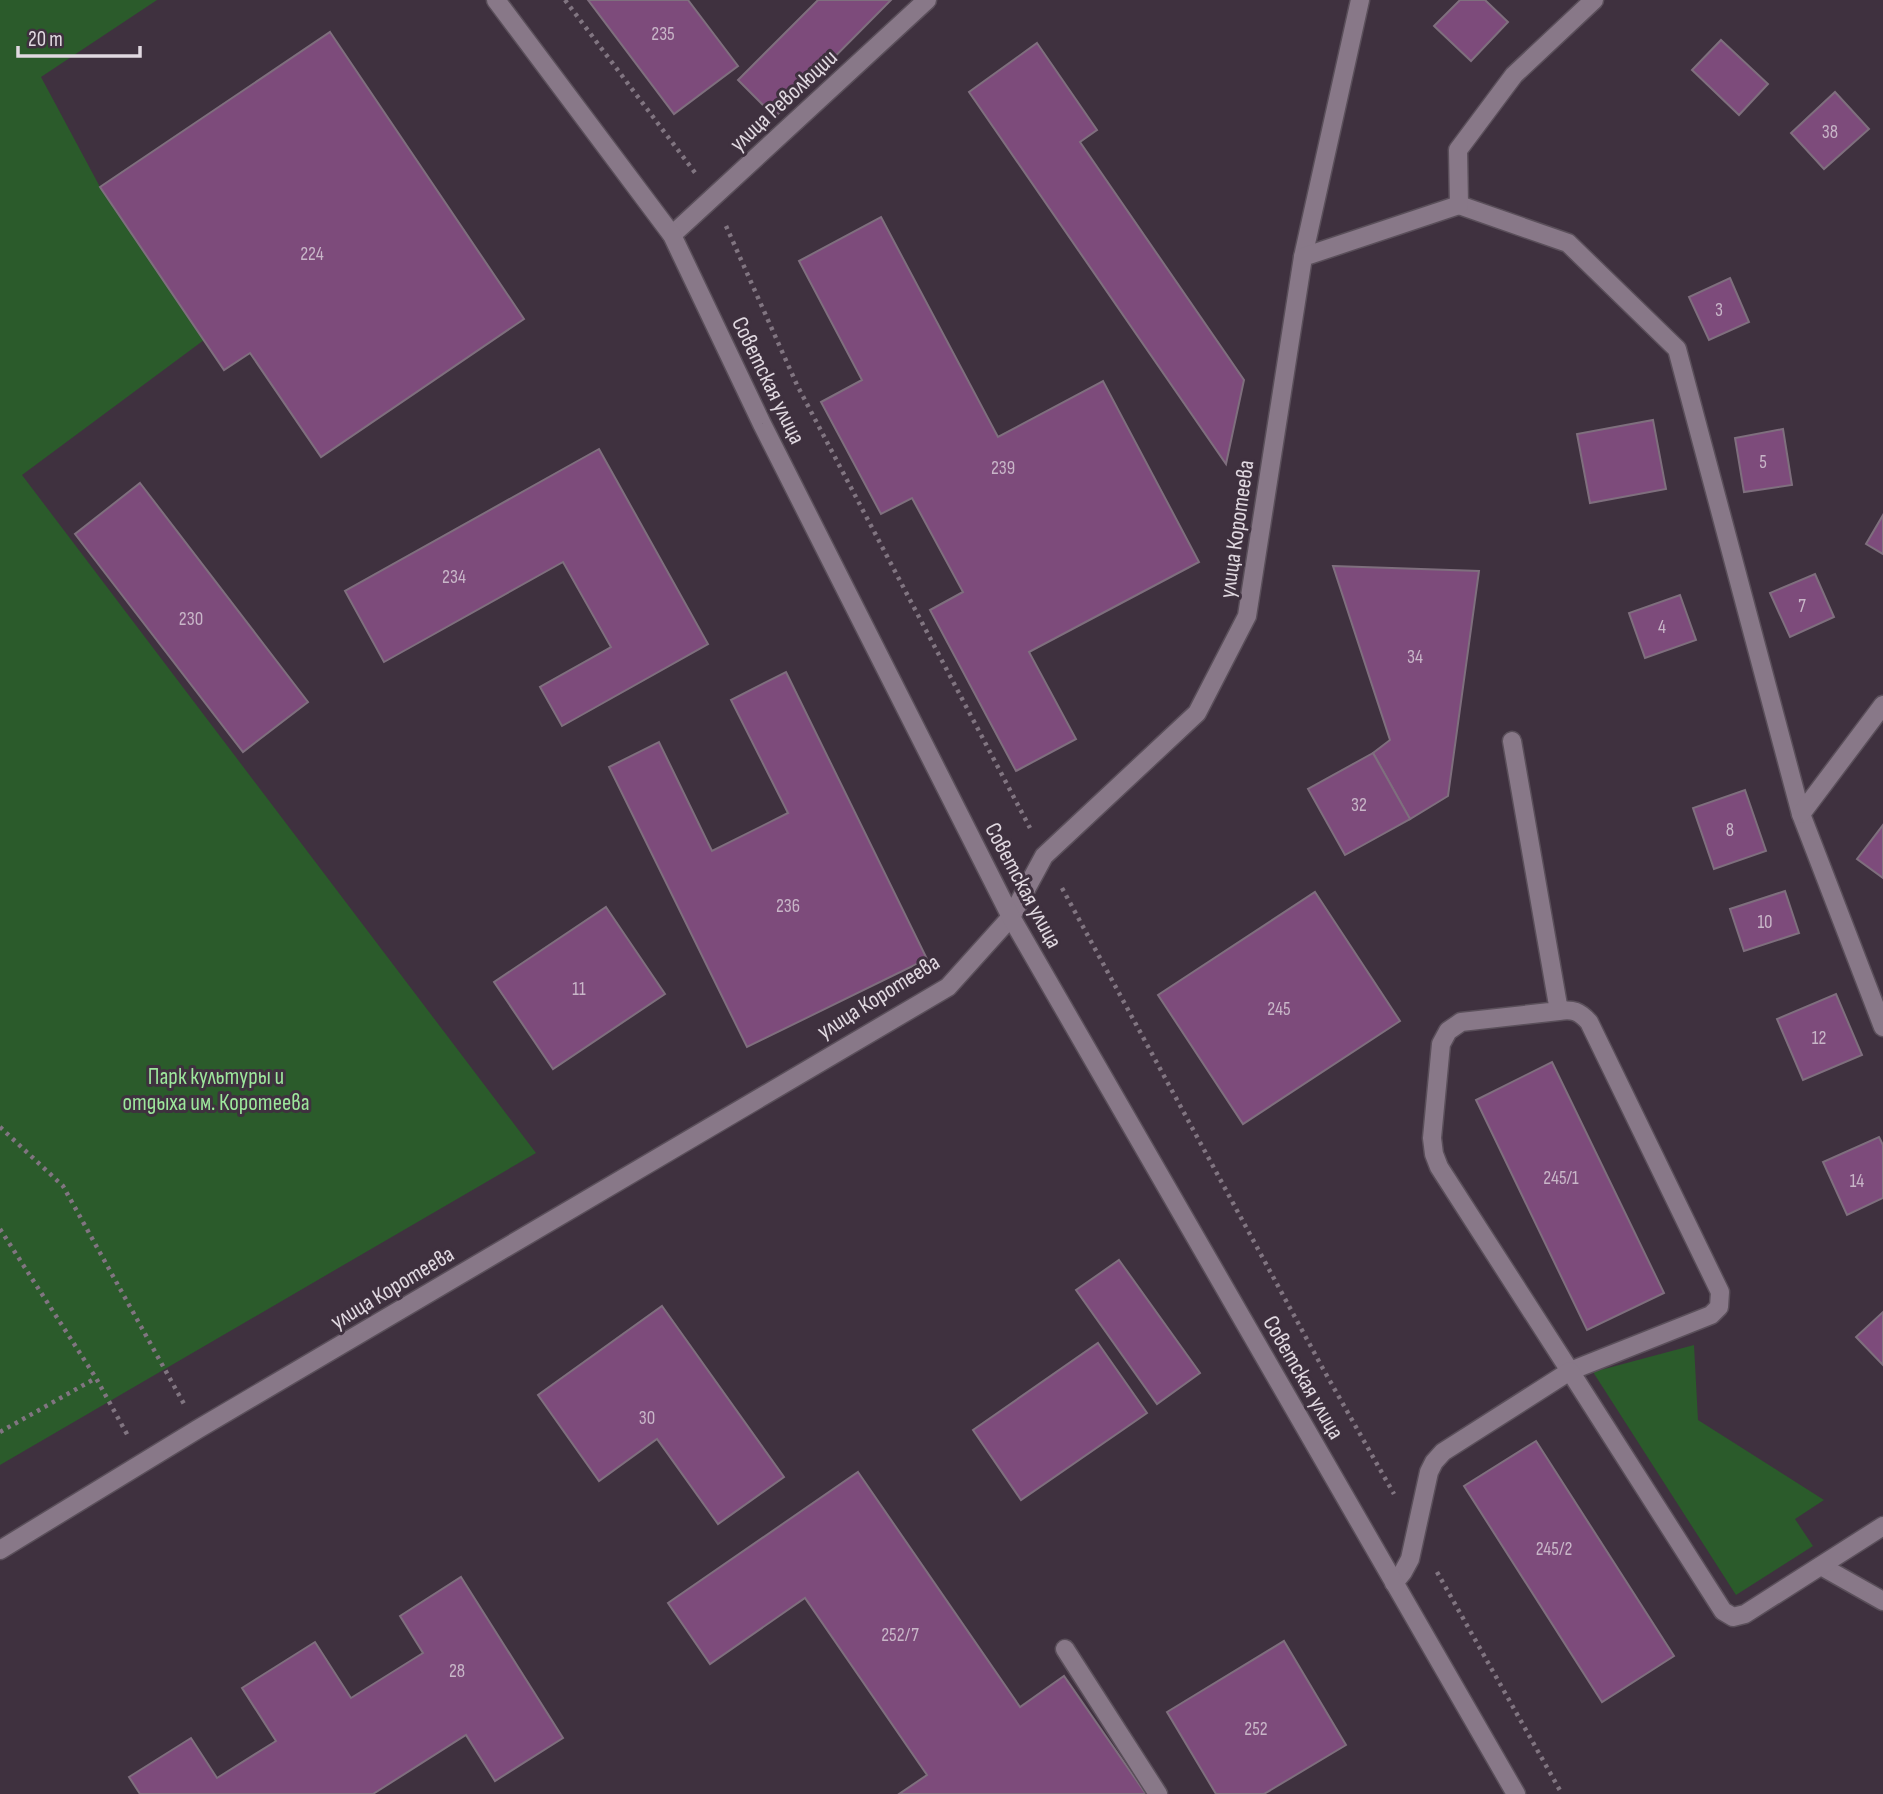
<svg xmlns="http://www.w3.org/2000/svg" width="1883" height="1794" viewBox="0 0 1883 1794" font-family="'Sofia Sans Condensed',sans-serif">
  <rect width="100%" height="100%" fill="#3f313f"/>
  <g fill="#2b5b2b">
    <path d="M0 0H157L41 77 100 187 204 340 22 475 536 1153 0 1465Z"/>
    <path d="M1694 1345 1698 1420 1824 1500 1795 1519 1813 1546 1736 1595 1593 1372Z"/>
  </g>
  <g fill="#7d4b7b" stroke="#7f6f7e" stroke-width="2">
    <path d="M588 0H688L738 66 674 114Z"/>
    <path d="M818 0H891L775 117 738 80Z"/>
    <path d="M1460 0H1485L1508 22 1471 61 1434 26Z"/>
    <path d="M330 32 524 319 321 457 250 353 224 370 100 187Z"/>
    <path d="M1721 40 1768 84 1739 115 1692 70Z"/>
    <path d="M1037 43 1097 130 1080 142 1244 380 1226 464 969 92Z"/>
    <path d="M1835 92 1869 129 1824 169 1791 133Z"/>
    <path d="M881 217 998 437 1103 381 1199 562 1029 652 1076 739 1016 771 930 610 963 592 912 498 881 514 821 402 862 380 799 261Z"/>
    <path d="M1730 278 1749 322 1709 340 1689 297Z"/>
    <path d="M1653 420 1666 489 1590 503 1577 434Z"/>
    <path d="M1783 429 1792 485 1744 492 1735 438Z"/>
    <path d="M599 449 708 644 562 726 540 687 611 647 563 562 384 662 345 591Z"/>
    <path d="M140 483 308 702 243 752 75 534Z"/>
    <path d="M1883 515V554L1866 544Z"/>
    <path d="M1333 566 1479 571 1448 796 1410 819 1373 753 1390 740Z"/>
    <path d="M1815 574 1834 617 1790 637 1770 593Z"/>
    <path d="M1680 595 1696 640 1645 658 1629 613Z"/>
    <path d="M786 672 927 959 747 1047 609 767 659 742 712 851 788 813 731 700Z"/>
    <path d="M1373 753 1410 819 1345 855 1308 789Z"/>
    <path d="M1745 790 1766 851 1714 869 1693 808Z"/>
    <path d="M1883 825V878L1857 859Z"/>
    <path d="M1785 891 1799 933 1744 951 1730 909Z"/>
    <path d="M1315 892 1400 1021 1243 1124 1158 995Z"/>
    <path d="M606 907 665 994 553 1069 494 982Z"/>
    <path d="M1836 994 1862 1055 1803 1080 1777 1019Z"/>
    <path d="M1552 1062 1664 1293 1587 1330 1476 1100Z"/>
    <path d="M1879 1137 1883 1145V1198L1847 1215 1823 1162Z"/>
    <path d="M1119 1260 1200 1373 1157 1404 1076 1290Z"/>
    <path d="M662 1306 784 1477 718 1524 657 1439 599 1481 538 1395Z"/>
    <path d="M1883 1312V1365L1856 1337Z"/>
    <path d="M1098 1343 1147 1413 1021 1500 973 1430Z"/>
    <path d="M1536 1441 1674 1656 1602 1702 1464 1486Z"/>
    <path d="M858 1472 1020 1707 1064 1676 1146 1794H899L927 1775 805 1598 710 1664 668 1603Z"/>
    <path d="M461 1577 563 1738 495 1781 466 1735 373 1794H140L129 1777 191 1738 217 1778 276 1741 242 1688 315 1642 351 1698 423 1653 400 1616Z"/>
    <path d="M1284 1641 1346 1745 1264 1794H1216L1167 1712Z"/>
  </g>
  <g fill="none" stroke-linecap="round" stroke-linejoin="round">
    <g stroke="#5a4f5a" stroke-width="21">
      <g id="lane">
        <path d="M1512 741 1559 1011C1573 1009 1579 1011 1589 1022L1720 1292 1719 1307 1711 1315 1570 1371 1439 1167 1434 1154 1432 1138 1441 1044 1448 1031 1461 1022 1559 1011"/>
        <path d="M1821 1566 1883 1601"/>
        <path d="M1394 1583 1403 1572 1410 1559 1429 1472 1434 1462 1443 1452 1570 1371 1723 1611 1733 1617 1745 1614 1883 1526"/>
        <path d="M1065 1649 1158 1794"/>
      </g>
    </g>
    <g stroke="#5a4f5a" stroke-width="21">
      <g id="street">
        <path d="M1459 205 1568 243 1677 349 1801 814 1883 1027"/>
        <path d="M672 235 927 0"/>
        <path d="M1303 257 1360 0"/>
        <path d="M1801 814 1883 705"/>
        <path d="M0 1550 198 1429 948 987 1011 917 1044 856 1197 713 1247 616 1303 257 1459 205 1458 150 1514 75 1594 0"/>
      </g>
    </g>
    <g stroke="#5a4f5a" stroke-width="21">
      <path id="secondary" d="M496 0 672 235 762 424 1011 917 1516 1794"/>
    </g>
    <g stroke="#817581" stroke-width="4.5" stroke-dasharray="3.5 5" stroke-linecap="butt">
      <path d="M565 0 696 174"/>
      <path d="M726 226 797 385 1030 828"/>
      <path d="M1062 888 1322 1367 1394 1494"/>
      <path d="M0 1127 63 1186 184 1404"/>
      <path d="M0 1229 96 1378 128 1436"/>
      <path d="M0 1432 96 1378"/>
      <path d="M1437 1572 1562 1794"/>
    </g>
    <use href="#lane" stroke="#887888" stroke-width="18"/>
    <use href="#street" stroke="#887888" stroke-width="18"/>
    <use href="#secondary" stroke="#887888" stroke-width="18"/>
  </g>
  <g text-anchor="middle" stroke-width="6" stroke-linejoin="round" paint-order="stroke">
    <g font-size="19" fill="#c8b6c8">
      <text x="663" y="40">235</text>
      <text x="1830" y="138">38</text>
      <text x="312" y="260">224</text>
      <text x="1719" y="316">3</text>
      <text x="1763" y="468">5</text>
      <text x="1003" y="474">239</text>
      <text x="454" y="583">234</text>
      <text x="1802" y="612">7</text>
      <text x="191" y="625">230</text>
      <text x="1662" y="633">4</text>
      <text x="1415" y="663">34</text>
      <text x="1359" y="811">32</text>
      <text x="1730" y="836">8</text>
      <text x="788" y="912">236</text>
      <text x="1765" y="928">10</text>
      <text x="579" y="995">11</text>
      <text x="1279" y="1015">245</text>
      <text x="1819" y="1044">12</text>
      <text x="1561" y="1184">245/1</text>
      <text x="1857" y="1187">14</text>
      <text x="647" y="1424">30</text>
      <text x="1554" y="1555">245/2</text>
      <text x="900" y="1641">252/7</text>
      <text x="457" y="1677">28</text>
      <text x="1256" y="1735">252</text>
    </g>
    <g font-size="23" fill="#e1d9e1" stroke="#3f313f">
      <text transform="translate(783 100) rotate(-43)" y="8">улица Революции</text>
      <text transform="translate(769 380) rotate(64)" y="8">Советская улица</text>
      <text transform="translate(1236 529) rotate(-82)" y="8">улица Коротеева</text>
      <text transform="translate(1024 885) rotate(62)" y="8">Советская улица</text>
      <text transform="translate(878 996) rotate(-32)" y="8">улица Коротеева</text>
      <text transform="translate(392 1287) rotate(-31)" y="8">улица Коротеева</text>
      <text transform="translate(1304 1377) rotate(60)" y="8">Советская улица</text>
    </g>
    <g font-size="23" fill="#9de79c" stroke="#3f313f">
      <text x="216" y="1084">Парк культуры и<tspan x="216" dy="26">отдыха им. Коротеева</tspan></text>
    </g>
  </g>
  <path d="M18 46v10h122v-10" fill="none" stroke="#e1d9e1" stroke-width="3.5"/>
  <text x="28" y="46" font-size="21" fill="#e1d9e1" stroke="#3f313f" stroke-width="5" paint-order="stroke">20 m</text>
</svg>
